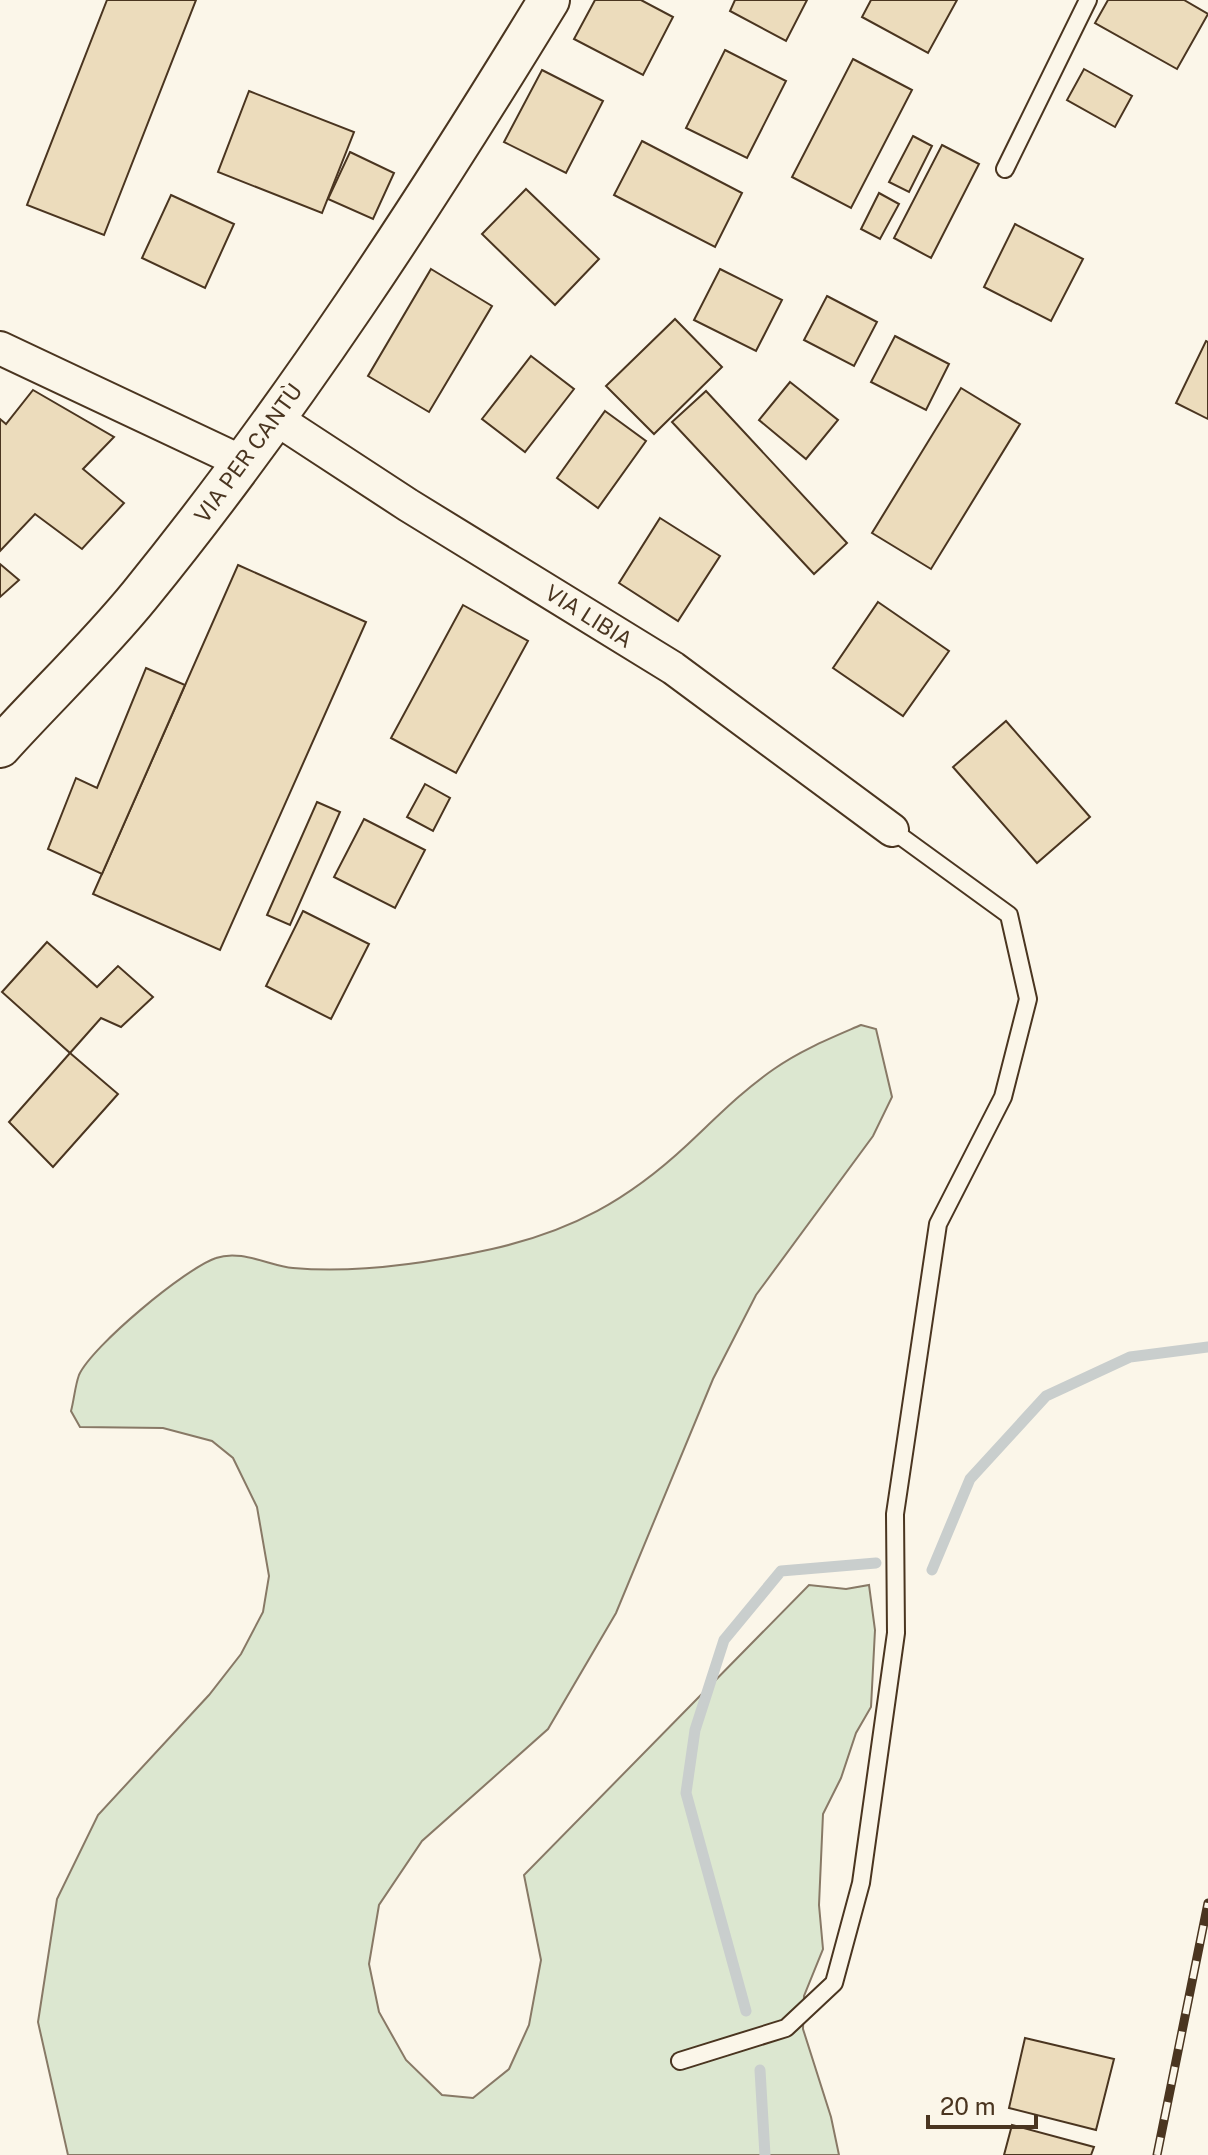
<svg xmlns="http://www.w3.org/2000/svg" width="1208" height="2155" viewBox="0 0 1208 2155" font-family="'Public Sans',sans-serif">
  <rect width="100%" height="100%" fill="#fbf6e9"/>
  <path fill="#dce7d0" stroke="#887966" stroke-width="2" d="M861 1025 876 1029 892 1097 873 1136 756 1295 713 1379 616 1613 548 1729 422 1841 379 1905 369 1964 379 2012 406 2060 442 2095 473 2098 509 2069 529 2025 541 1960 524 1875 809 1585 846 1589 869 1585 875 1630 871 1707 856 1733 841 1778 823 1814 819 1905 823 1949 804 1996 803 2029 831 2117 839 2155H68L38 2022 57 1899 98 1815 209 1695 241 1654 263 1612 269 1576 257 1507 233 1458 212 1441 163 1428 80 1427 71 1411C74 1400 75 1386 79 1375 92 1346 186 1268 216 1258 241 1249 270 1266 293 1268 359 1274 429 1263 492 1249 572 1231 628 1200 687 1145 716 1118 742 1091 774 1069 801 1050 831 1038 861 1025Z"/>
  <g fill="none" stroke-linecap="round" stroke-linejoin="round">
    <g stroke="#c9cecd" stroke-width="11">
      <path d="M932 1570 970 1479 1046 1396 1130 1357 1208 1347"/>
      <path d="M746 2011 686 1793 695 1730 724 1640 781 1571 876 1563"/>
      <path d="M760 2070 765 2155"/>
    </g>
  </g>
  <g fill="#ecdcbc" stroke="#4a3520" stroke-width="2">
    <path d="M107 0H196L104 235 27 205Z"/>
    <path d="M595 0H641L673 17 643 75 574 39Z"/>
    <path d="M735 0H807L786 41 730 11Z"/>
    <path d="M871 0H957L928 53 862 17Z"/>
    <path d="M1108 0H1184L1208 14 1177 69 1095 23Z"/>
    <path d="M725 50 786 81 747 158 686 128Z"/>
    <path d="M853 59 912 90 851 208 792 177Z"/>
    <path d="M1084 69 1132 96 1115 127 1067 100Z"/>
    <path d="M542 70 603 101 566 173 504 142Z"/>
    <path d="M249 91 354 132 322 213 218 172Z"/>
    <path d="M913 136 932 146 909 192 889 182Z"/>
    <path d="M642 141 742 193 715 247 614 195Z"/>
    <path d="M942 145 979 164 931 258 894 238Z"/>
    <path d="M350 152 394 173 373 219 328 199Z"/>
    <path d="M526 189 599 259 555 305 482 234Z"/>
    <path d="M879 193 899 204 880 239 861 229Z"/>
    <path d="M171 195 234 224 205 288 142 258Z"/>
    <path d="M1015 224 1083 259 1051 321 984 287Z"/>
    <path d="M431 269 492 306 429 412 368 376Z"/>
    <path d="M720 269 782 300 756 351 694 320Z"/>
    <path d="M827 296 877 322 854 366 804 340Z"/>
    <path d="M675 319 722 367 654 434 606 386Z"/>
    <path d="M895 336 949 364 926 410 871 382Z"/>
    <path d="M1206 341 1208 342V419L1176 403Z"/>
    <path d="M531 356 574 389 525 452 482 419Z"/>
    <path d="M790 382 838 420 806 459 759 420Z"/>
    <path d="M961 388 1020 424 931 569 872 533Z"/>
    <path d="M33 390 114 437 83 469 124 503 82 549 35 514 0 551V419L6 424Z"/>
    <path d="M706 391 847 543 814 574 672 422Z"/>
    <path d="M605 411 646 441 598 508 557 478Z"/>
    <path d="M660 518 720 556 678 621 619 583Z"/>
    <path d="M0 564 19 580 0 597Z"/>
    <path d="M238 565 366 622 220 950 93 894Z"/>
    <path d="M878 602 949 651 903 716 833 668Z"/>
    <path d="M463 605 528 641 456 773 391 738Z"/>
    <path d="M146 668 185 685 102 874 48 849 76 778 97 788Z"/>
    <path d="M1006 721 1090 817 1037 863 953 767Z"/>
    <path d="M425 784 450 798 433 831 407 817Z"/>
    <path d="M317 802 340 812 290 925 267 915Z"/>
    <path d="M364 819 425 850 395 908 334 877Z"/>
    <path d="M303 911 369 944 331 1019 266 986Z"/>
    <path d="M47 942 97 987 118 966 153 997 121 1027 101 1018 70 1053 2 992Z"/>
    <path d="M70 1053 118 1094 53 1167 9 1122Z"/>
    <path d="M1025 2038 1114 2059 1096 2130 1009 2108Z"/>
    <path d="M1012 2125 1094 2147 1091 2155H1004Z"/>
  </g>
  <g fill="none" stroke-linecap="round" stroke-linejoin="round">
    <g stroke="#4a3520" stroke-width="20">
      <g id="service">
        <path d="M1005 169 1088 0"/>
        <path d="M680 2061 786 2028 834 1983 861 1883 896 1633 895 1514 938 1224 1003 1097 1028 999 1009 915 892 830"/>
      </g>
    </g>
    <g stroke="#4a3520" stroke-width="36">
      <g id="minor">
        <path d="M0 348 244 463"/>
        <path d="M275 418 408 505 673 668 892 830"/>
      </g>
    </g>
    <g stroke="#4a3520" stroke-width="44">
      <path id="tertiary" d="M0 747C46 696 97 648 140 595 292 408 424 205 549 0"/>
    </g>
    <use href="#service" stroke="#fbf6e9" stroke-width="16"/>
    <use href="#minor" stroke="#fbf6e9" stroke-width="32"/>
    <use href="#tertiary" stroke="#fbf6e9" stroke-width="40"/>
    <g stroke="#4a3520" stroke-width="9">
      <path id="rail" d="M1157 2155 1208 1903"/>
    </g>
    <use href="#rail" stroke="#fbf6e9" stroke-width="6" stroke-dasharray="18" stroke-linecap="butt"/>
  </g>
  <g text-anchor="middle" stroke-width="6" stroke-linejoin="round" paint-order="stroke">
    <g font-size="22" fill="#4a3520" stroke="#fbf6e9">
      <text transform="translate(248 453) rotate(-54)" y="8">VIA PER CANTÙ</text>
      <text transform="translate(589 616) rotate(32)" y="8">VIA LIBIA</text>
    </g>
  </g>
  <path d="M928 2115v12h108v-12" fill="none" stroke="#4a3520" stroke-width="4"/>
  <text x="940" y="2115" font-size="24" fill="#4a3520" stroke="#fbf6e9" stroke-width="6" paint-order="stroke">20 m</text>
</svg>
